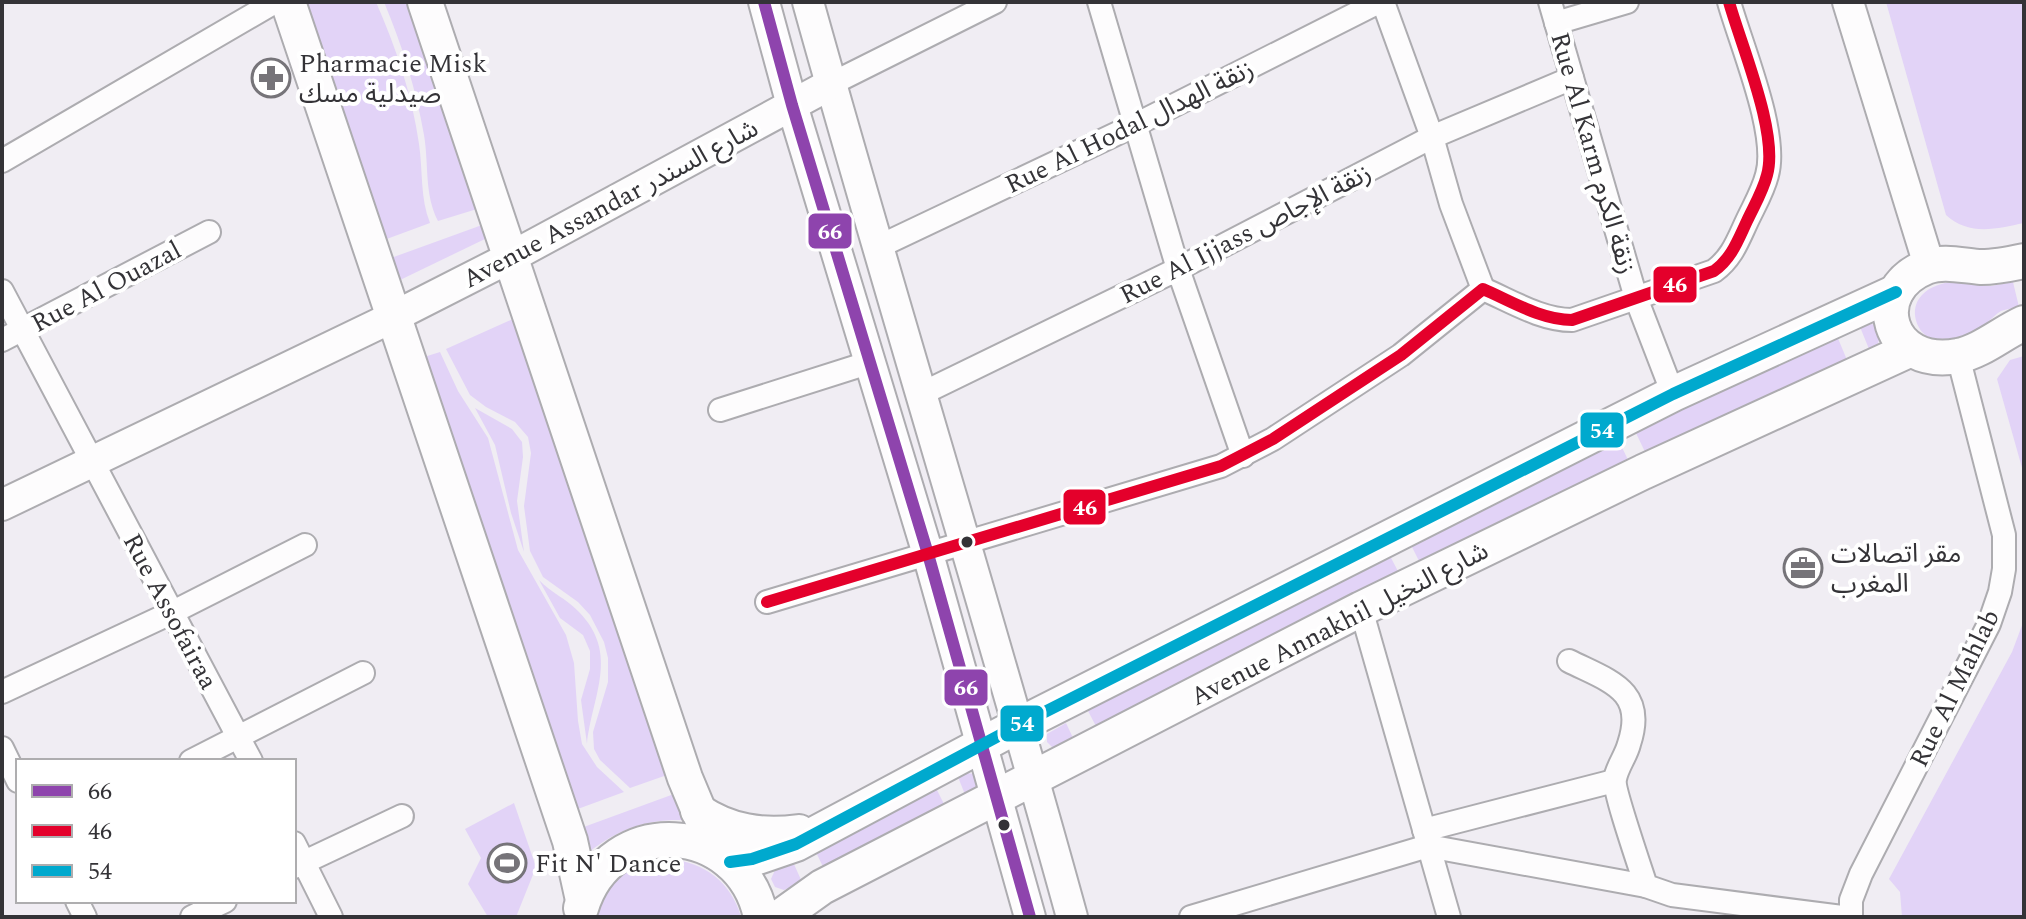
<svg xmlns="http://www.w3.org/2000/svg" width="2026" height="919" viewBox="0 0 2026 919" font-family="Spectral,'Noto Sans Arabic',serif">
  <rect width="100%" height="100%" fill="#f0edf3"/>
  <g fill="#e2d3f7">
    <path d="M305 2H376C396 48 412 94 419 144 423 171 420 198 430 223L384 240Z"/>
    <path d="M384 2H407L477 209 438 221C424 194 429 164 424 135 416 89 402 45 384 2Z"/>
    <path d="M1886 2H2024V223C1996 229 1969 236 1946 215Z"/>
    <path d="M482 225 487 238 398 281 391 258Z"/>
    <path d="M1955 281 1991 286 2013 282 2019 307C2014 308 2006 309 2001 311 1996 314 1991 319 1987 323 1974 333 1958 340 1941 341 1919 341 1906 311 1922 295 1930 286 1943 283 1955 281Z"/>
    <path d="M513 319 667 775 630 788 600 760 594 749 593 732 608 682V658L604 642 590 615 578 602 543 577 530 551 524 506 531 453 528 437 515 422 486 407 470 395 446 349Z"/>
    <path d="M1872 324 1877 327 1880 337 1877 346 1869 349 1860 327Z"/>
    <path d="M1837 336 1847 360 1646 454 1635 431 1755 370Z"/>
    <path d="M440 352 458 391 488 438 518 550 566 635 574 663 578 721 582 744 597 767 624 792 575 810 424 357Z"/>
    <path d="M2024 356V475L1997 379 2010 360Z"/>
    <path d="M475 408 512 429 522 442 523 457 517 501 524 552 511 513 495 445Z"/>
    <path d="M1618 439 1630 464 1422 567 1410 543Z"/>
    <path d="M1389 554 1401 577 1099 732 1087 709Z"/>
    <path d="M539 580C550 592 567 599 579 612 620 654 592 696 587 744L581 700 590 669V651L583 635 560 618Z"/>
    <path d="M2024 620V917H1902L1900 892 1889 879 2012 652Z"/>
    <path d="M1066 723 1075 742 1054 749 1047 742V734Z"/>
    <path d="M967 773 974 774 977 789 966 797 958 777Z"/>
    <path d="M935 786 946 808 825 871 814 848Z"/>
    <path d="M674 794 683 820C647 819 618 829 589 852L581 828Z"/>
    <path d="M514 803 536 867 516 917H488L468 884 481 858 465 829Z"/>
    <path d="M669 859C704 862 731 882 741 917H594C610 881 627 862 669 859Z"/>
    <path d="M793 862 802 882 784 890 775 887 771 879 775 870Z"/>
  </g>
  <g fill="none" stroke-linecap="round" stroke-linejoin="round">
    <g stroke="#adacb0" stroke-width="26">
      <g id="street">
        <path d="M1099 2 1178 269 1243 456"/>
        <path d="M1383 2 1432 137 1451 204 1483 289"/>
        <path d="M1550 2 1636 298 1673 394"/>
        <path d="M1556 23 1627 2"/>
        <path d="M831 84 995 2"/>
        <path d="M2 161 275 2"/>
        <path d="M878 247 1135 125 1379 2"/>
        <path d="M2 291 251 761"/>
        <path d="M2 340 209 232"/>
        <path d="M921 394 1178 269 1432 137 1572 78"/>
        <path d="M720 410 871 362"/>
        <path d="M767 602 1221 466 1273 439 1401 355 1483 289C1511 301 1541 320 1572 320L1714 271C1732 258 1738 240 1747 221 1754 206 1763 191 1767 175 1779 134 1741 45 1729 2"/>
        <path d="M1361 609 1449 917"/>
        <path d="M1569 661C1609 681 1647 690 1629 744 1626 756 1617 767 1615 779 1613 789 1641 870 1646 886L1672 895 1842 917"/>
        <path d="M2 692 173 612 305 545"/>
        <path d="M2 748 18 781"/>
        <path d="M191 761 363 673"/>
        <path d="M1424 830 1614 781"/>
        <path d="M294 843 331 917"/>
        <path d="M294 867 402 816"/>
        <path d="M77 901 85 917"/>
        <path d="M192 917 225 901"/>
        <path d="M1191 917 1428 846 1646 886"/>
        <path d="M1851 917V900L1861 874 1989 624 2000 592 2004 569V535L1958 356"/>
      </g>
    </g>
    <g stroke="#adacb0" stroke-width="34">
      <g id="secondary">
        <path d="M764 2 792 105 928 554 1030 917"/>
        <path d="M808 2C893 308 988 611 1072 917"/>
        <path d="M1848 2 1929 265"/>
        <path d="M2 505 395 316 511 257 831 84"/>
      </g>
    </g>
    <g stroke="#adacb0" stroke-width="38">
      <g id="primary">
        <path d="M288 2 570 841 583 900"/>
        <path d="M425 2 685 778 716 852"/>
        <path d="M2024 261C2010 264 1996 267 1981 267 1964 266 1943 260 1926 267 1866 291 1887 369 1958 356 1982 351 2002 333 2024 323"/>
        <path d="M698 811C729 832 762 837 799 832"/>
        <path d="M730 862 752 859 796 844 1019 725 1673 394 1896 292"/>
        <path d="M581 908C610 812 741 820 761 917"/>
        <path d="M780 917 822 887 1361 609 1643 472 1909 350"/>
      </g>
    </g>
    <use href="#street" stroke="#fdfcfd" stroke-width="22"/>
    <use href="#secondary" stroke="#fdfcfd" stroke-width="30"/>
    <use href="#primary" stroke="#fdfcfd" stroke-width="34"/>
    <g stroke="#fff" stroke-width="18">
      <path id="bus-1" d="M764 2 792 105 928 554 1030 917"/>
    </g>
    <g stroke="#fff" stroke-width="18">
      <path id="bus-2" d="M767 602 1221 466 1273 439 1401 355 1483 289C1511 301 1541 320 1572 320L1714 271C1732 258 1738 240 1747 221 1754 206 1763 191 1767 175 1779 134 1741 45 1729 2"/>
    </g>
    <g stroke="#fff" stroke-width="18">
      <path id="bus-3" d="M730 862 752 859 796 844 1019 725 1673 394 1896 292"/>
    </g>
    <use href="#bus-1" stroke="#8e44ad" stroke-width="12"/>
    <use href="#bus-2" stroke="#e4002b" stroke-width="12"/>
    <use href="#bus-3" stroke="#00a9ce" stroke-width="12"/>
  </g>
  <defs>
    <g id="pharmacy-ring" transform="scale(2)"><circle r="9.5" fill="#fff" stroke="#767479" stroke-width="1.5"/><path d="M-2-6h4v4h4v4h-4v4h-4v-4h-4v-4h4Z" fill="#767479"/></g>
    <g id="office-ring" transform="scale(2)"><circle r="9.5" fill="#fff" stroke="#767479" stroke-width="1.5"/><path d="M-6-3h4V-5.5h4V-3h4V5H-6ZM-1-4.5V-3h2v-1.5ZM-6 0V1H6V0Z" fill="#767479"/></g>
    <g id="stadium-ring" transform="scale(2)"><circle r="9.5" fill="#fff" stroke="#767479" stroke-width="1.5"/><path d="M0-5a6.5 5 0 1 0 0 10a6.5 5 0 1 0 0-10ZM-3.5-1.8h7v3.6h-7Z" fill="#767479"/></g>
  </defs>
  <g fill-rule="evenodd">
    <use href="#pharmacy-ring" x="271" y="78"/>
    <use href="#office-ring" x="1803" y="568"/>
    <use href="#stadium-ring" x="507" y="863"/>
  </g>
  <g fill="#343337" stroke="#fff" stroke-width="3">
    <circle cx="967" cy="542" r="7"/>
    <circle cx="1004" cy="825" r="7"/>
  </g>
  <g text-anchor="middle" stroke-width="8" stroke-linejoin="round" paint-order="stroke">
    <g font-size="26" fill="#343337" stroke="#fff" text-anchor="start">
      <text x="299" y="72">Pharmacie Misk<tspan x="299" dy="30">صيدلية مسك</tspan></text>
      <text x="1831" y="562">مقر اتصالات<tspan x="1831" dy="30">المغرب</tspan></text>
      <text x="535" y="872">Fit N' Dance</text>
    </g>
    <g font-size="26" fill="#343337" stroke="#fff">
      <text transform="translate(1129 126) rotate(-26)" y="9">Rue Al Hodal زنقة الهدال</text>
      <text transform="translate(1594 153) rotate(74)" y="9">Rue Al Karm زنقة الكرم</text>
      <text transform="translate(610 203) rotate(-28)" y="9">Avenue Assandar شارع السندر</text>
      <text transform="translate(1245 233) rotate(-27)" y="9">Rue Al Ijjass زنقة الإجاص</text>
      <text transform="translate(106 286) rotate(-28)" y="9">Rue Al Ouazal</text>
      <text transform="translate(171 611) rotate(62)" y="9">Rue Assofairaa</text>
      <text transform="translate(1339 623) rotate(-27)" y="9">Avenue Annakhil شارع النخيل</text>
      <text transform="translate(1954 688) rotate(-64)" y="9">Rue Al Mahlab</text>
    </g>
  </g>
  <g stroke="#fff" stroke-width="3">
    <rect x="807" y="212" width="46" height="38" rx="8" fill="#8e44ad"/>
    <rect x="1652" y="265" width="46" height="39" rx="8" fill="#e4002b"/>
    <rect x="1579" y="411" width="46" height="38" rx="8" fill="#00a9ce"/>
    <rect x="1062" y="488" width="45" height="38" rx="8" fill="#e4002b"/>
    <rect x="943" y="668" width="46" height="39" rx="8" fill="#8e44ad"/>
    <rect x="999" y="704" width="46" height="39" rx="8" fill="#00a9ce"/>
  </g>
  <g font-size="22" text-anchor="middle" font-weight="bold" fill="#fff">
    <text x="830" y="239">66</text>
    <text x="1675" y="292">46</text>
    <text x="1602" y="438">54</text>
    <text x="1085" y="515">46</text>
    <text x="966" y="695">66</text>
    <text x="1022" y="731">54</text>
  </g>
  <rect width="2026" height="919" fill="none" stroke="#343337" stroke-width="8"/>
  <rect x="16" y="759" width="280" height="144" fill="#ffffff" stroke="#aeadaf" stroke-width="2"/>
  <rect x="32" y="785" width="40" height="12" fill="#8e44ad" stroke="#aeadaf" stroke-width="2"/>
  <text x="88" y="799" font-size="24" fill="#343337">66</text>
  <rect x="32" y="825" width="40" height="12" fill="#e4002b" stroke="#aeadaf" stroke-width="2"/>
  <text x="88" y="839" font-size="24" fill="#343337">46</text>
  <rect x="32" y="865" width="40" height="12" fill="#00a9ce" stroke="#aeadaf" stroke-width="2"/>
  <text x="88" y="879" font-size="24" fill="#343337">54</text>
</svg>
